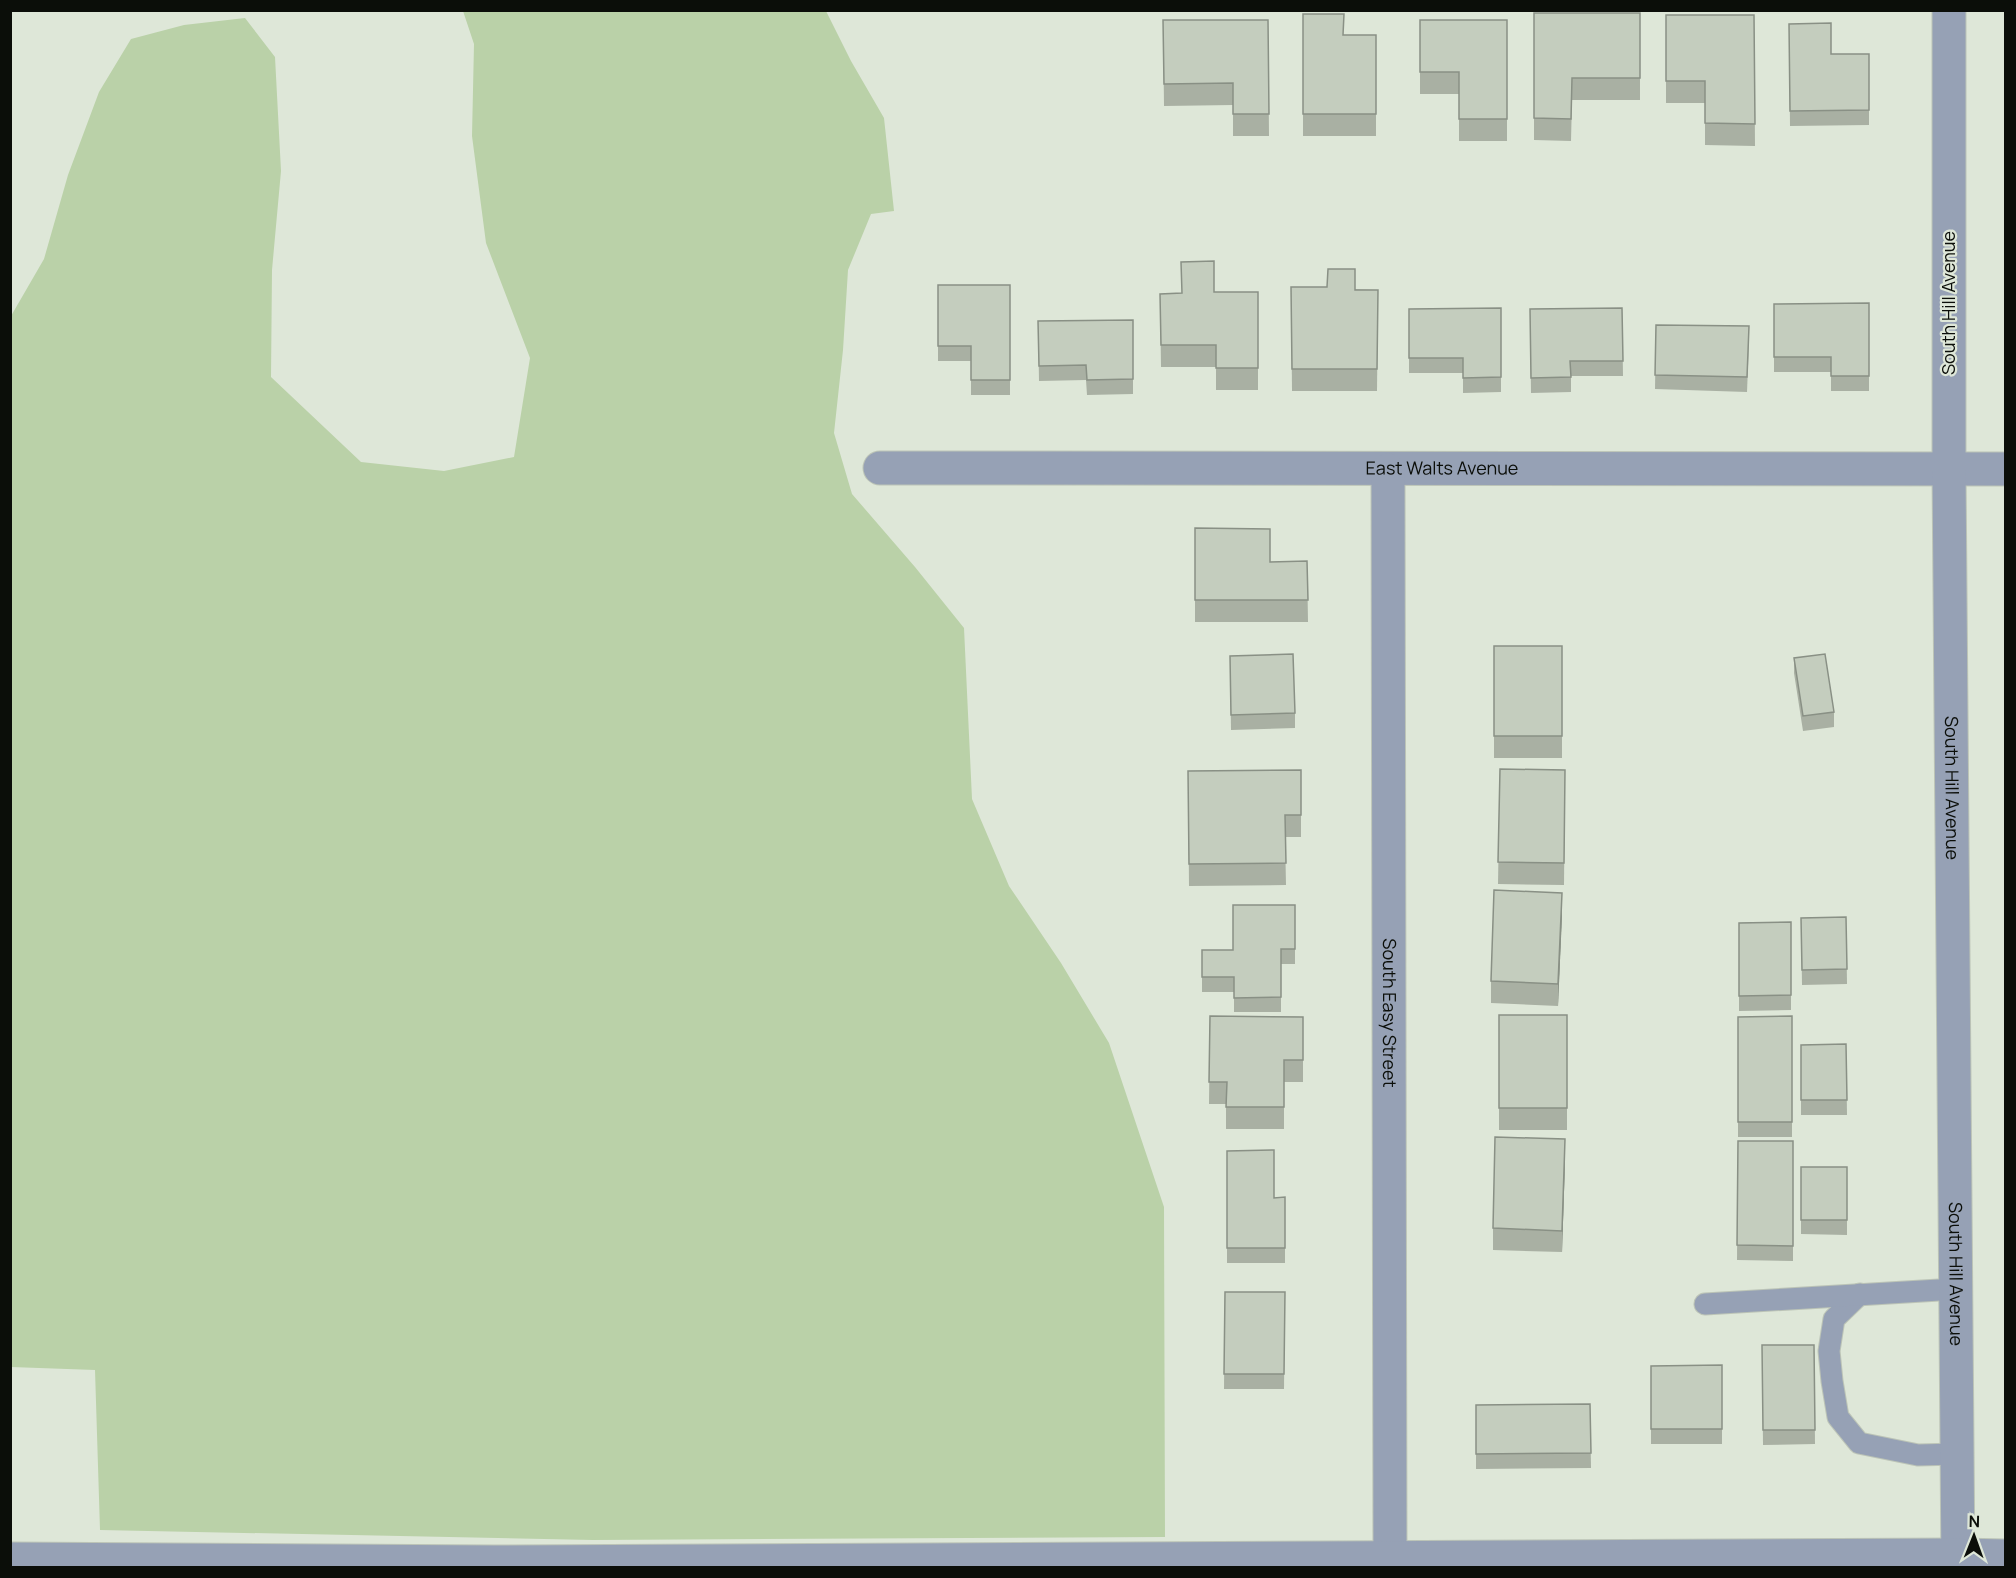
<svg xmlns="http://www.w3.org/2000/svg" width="2016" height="1578" viewBox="0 0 2016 1578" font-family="Manrope,sans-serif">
  <rect width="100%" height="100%" fill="#dee7d8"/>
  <path fill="#bad1a8" d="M463 11H826L851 61 884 118 894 211 871 214 848 270 843 350 834 433 852 494 915 567 964 628 972 799 1009 886 1061 963 1109 1043 1164 1207 1165 1537 593 1540 100 1530 95 1370 11 1367V316L44 259 68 175 99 92 131 39 184 25 245 18 275 57 281 171 272 270 271 377 361 462 444 471 514 457 530 358 486 243 472 136 474 44Z"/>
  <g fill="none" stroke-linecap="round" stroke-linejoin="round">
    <g stroke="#bcc4b7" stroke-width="23">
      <g id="service">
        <path d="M1860 1294 1834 1319 1829 1351 1832 1381 1838 1417 1859 1443 1918 1455 1957 1454"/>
        <path d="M1705 1304 1956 1289"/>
      </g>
    </g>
    <g stroke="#bcc4b7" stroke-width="35">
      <g id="minor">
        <path id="s1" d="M880 468 2006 469"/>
        <path id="s2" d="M1388 470 1390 1557"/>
        <path d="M1959 1555 2006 1556"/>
      </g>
    </g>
    <g stroke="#bcc4b7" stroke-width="35">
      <g id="tertiary">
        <path id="s3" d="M1949 10V470L1958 1568"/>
        <path d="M10 1559 493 1562 1959 1555"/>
      </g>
    </g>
    <use href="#service" stroke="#96a1b5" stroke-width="21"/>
    <use href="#minor" stroke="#96a1b5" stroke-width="33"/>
    <use href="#tertiary" stroke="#96a1b5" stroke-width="33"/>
  </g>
  <g fill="#a9b0a3">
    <path d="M1534 13H1640V100H1572L1571 141 1534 140Z"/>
    <path d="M1303 14 1344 35H1376V136H1303Z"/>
    <path d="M1666 15H1754L1755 146 1705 145V103H1666Z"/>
    <path d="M1163 20H1268L1269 136H1233V105L1164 106Z"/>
    <path d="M1420 20H1507V141H1459V94H1420Z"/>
    <path d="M1789 24 1831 54H1869V125L1790 126Z"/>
    <path d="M938 285H1010V395H971V361H938Z"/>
    <path d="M1291 287 1378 290 1377 391H1292Z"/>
    <path d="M1214 292H1258V390H1216V367H1161L1160 294Z"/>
    <path d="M1869 303V391H1831V372H1774V304Z"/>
    <path d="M1501 308V392L1463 393V373H1409V309Z"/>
    <path d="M1622 308 1623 376H1571V392L1531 393 1530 309Z"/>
    <path d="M1133 320V394L1087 395 1086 380 1039 381 1038 321Z"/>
    <path d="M1656 325 1749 341 1747 392 1655 389Z"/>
    <path d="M1195 528 1270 562 1307 561 1308 622H1195Z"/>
    <rect x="1494" y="646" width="68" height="112"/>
    <path d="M1230 656 1295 713V728L1231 730Z"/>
    <path d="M1794 658 1834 712V727L1803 731 1794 673Z"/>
    <path d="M1500 769 1565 770 1564 885 1498 884Z"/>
    <path d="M1301 770V837H1285L1286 885 1189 886 1188 771Z"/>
    <path d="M1295 905V964H1281V1012H1234V992H1202V950H1233Z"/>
    <path d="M1562 915 1558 1006 1491 1003V981Z"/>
    <path d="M1846 917 1847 984 1802 985 1801 918Z"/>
    <path d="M1791 922V1010L1739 1011V923Z"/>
    <rect x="1499" y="1015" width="68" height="115"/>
    <path d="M1210 1016 1303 1017V1082H1284V1129H1226V1104H1209Z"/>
    <path d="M1792 1016V1137H1738V1017Z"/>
    <path d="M1846 1044 1847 1115H1801V1045Z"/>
    <path d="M1738 1141H1793V1261L1737 1260Z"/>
    <path d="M1227 1151 1274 1198 1285 1197V1263H1227Z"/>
    <path d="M1565 1161 1562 1252 1493 1250V1228Z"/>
    <path d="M1801 1167H1847V1235L1801 1234Z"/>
    <path d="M1225 1292H1285L1284 1389H1224Z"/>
    <path d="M1762 1345H1814L1815 1444 1763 1445Z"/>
    <path d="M1722 1365V1444H1651V1366Z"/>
    <path d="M1590 1404 1591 1468 1476 1469V1405Z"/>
  </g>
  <g fill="#899085">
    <path d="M1562 893V915L1558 1006V984Z"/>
    <path d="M1565 1139V1161L1562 1252V1231Z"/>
  </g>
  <g fill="#c4cdbe" stroke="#899085" stroke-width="1.5">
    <path d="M1534 13H1640V78H1572L1571 119 1534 118Z"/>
    <path d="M1303 14H1344L1343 35H1376V114H1303Z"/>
    <path d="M1666 15H1754L1755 124 1705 123V81H1666Z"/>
    <path d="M1163 20H1268L1269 114H1233V83L1164 84Z"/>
    <path d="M1420 20H1507V119H1459V72H1420Z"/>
    <path d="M1831 23V54H1869V110L1790 111 1789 24Z"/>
    <path d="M1214 261V292H1258V368H1216V345H1161L1160 294 1182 293 1181 262Z"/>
    <path d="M1328 269H1355V290H1378L1377 369H1292L1291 287H1327Z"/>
    <path d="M938 285H1010V380H971V346H938Z"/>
    <path d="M1869 303V376H1831V357H1774V304Z"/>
    <path d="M1501 308V377L1463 378V358H1409V309Z"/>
    <path d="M1622 308 1623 361H1570L1571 377 1531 378 1530 309Z"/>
    <path d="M1133 320V379L1087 380 1086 365 1039 366 1038 321Z"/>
    <path d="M1656 325 1749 326 1747 377 1655 375Z"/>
    <path d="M1195 528 1270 529V562L1307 561 1308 600H1195Z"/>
    <rect x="1494" y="646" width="68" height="90"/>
    <path d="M1293 654 1295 713 1231 715 1230 656Z"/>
    <path d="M1825 654 1834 712 1803 716 1794 658Z"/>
    <path d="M1500 769 1565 770 1564 863 1498 862Z"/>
    <path d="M1301 770V815H1285L1286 863 1189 864 1188 771Z"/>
    <path d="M1494 890 1562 893 1558 984 1491 981Z"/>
    <path d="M1233 905H1295V949H1281V997L1234 998V977H1202V950H1233Z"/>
    <path d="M1846 917 1847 969 1802 970 1801 918Z"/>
    <path d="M1791 922V995L1739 996V923Z"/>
    <rect x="1499" y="1015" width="68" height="93"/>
    <path d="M1210 1016 1303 1017V1060H1284V1107H1226L1227 1082H1209Z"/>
    <path d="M1792 1016V1122H1738V1017Z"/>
    <path d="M1846 1044 1847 1100H1801V1045Z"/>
    <path d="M1495 1137 1565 1139 1562 1231 1493 1228Z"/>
    <path d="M1738 1141H1793V1246L1737 1245Z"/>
    <path d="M1274 1150V1198L1285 1197V1248H1227V1151Z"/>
    <rect x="1801" y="1167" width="46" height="53"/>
    <path d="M1225 1292H1285L1284 1374H1224Z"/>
    <path d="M1762 1345H1814L1815 1430H1763Z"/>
    <path d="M1722 1365V1429H1651V1366Z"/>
    <path d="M1590 1404 1591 1453 1476 1454V1405Z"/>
  </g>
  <g text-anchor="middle" stroke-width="4.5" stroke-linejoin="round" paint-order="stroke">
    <g font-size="18" fill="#0b0e09" stroke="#dee7d8">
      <text transform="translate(1949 303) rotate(-90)" y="6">South Hill Avenue</text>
      <text dy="6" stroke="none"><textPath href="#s1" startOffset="562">East Walts Avenue</textPath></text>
      <text dy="6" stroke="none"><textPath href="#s3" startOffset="778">South Hill Avenue</textPath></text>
      <text dy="6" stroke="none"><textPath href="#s2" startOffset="543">South Easy Street</textPath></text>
      <text dy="6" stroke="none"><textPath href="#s3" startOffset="1264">South Hill Avenue</textPath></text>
    </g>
  </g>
  <rect width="2016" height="1578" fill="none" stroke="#0b0e09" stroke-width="24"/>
  <g transform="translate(1974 1536) rotate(1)" stroke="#dee7d8" stroke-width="4.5" paint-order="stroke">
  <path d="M0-4.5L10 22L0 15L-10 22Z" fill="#0b0e09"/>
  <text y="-9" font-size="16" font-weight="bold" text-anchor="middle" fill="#0b0e09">N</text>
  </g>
</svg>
